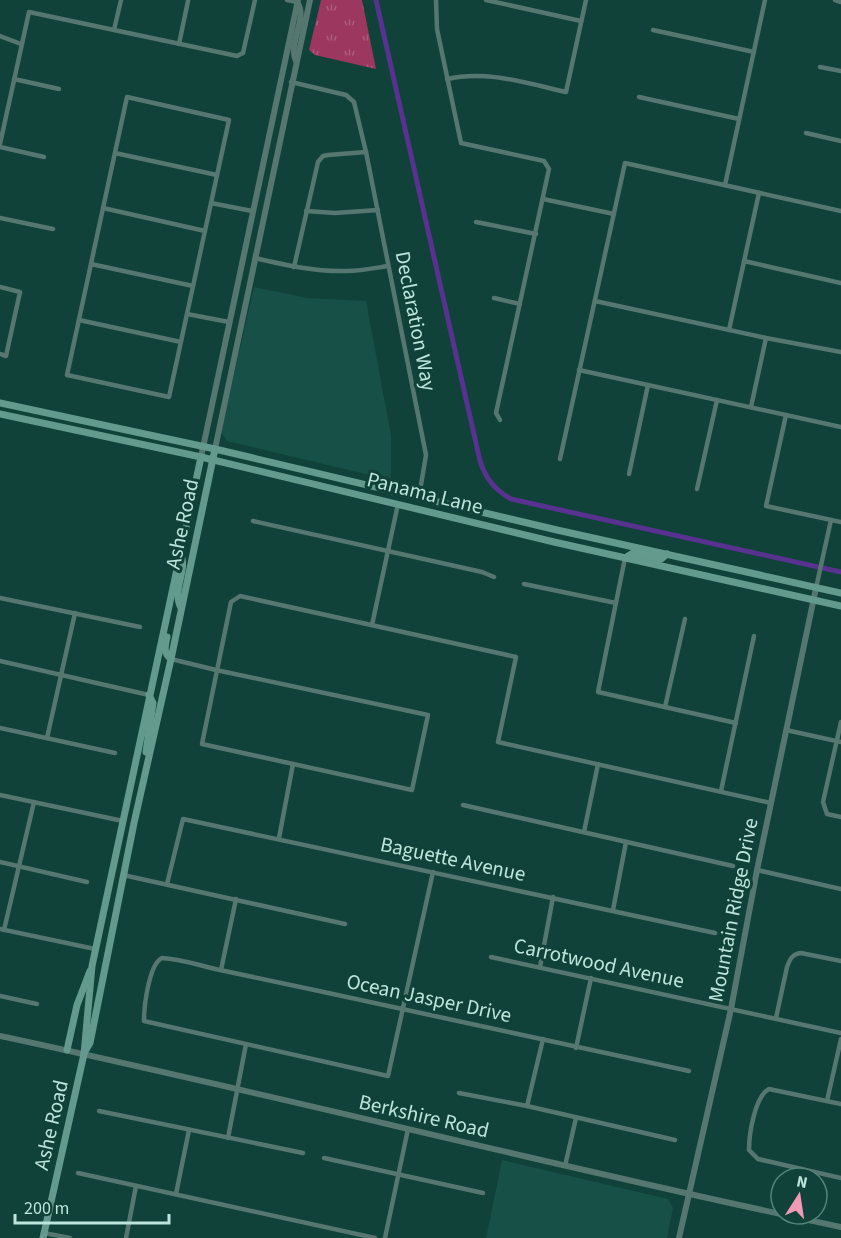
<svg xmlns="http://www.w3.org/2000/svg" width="841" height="1238" viewBox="0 0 841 1238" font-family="'Source Sans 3',sans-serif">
  <defs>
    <pattern id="grass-tufts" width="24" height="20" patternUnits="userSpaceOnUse" patternTransform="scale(1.5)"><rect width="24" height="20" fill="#9c3760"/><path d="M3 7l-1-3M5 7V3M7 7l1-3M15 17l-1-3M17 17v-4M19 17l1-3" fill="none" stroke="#ac5d7e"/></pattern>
  </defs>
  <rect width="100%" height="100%" fill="#104239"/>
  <g fill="#175046">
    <path d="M254 287 307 298 366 301 391 435V480L227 441 221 432Z"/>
    <path d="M502 1160 668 1199 673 1208 667 1238H486Z"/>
  </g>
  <path fill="url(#grass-tufts)" d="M321 0H362L376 69 315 55 309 50Z"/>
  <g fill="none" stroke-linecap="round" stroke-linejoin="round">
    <path stroke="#57328f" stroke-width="5" d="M376 0 480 461C486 479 494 489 511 499L841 572"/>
    <g stroke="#55776f" stroke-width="4.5">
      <path d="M287 0 297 2"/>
      <path d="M436 0 437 29 461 143 544 161 549 169 496 413 500 420"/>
      <path d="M486 0 581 21"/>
      <path d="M835 0 841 2"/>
      <path d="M114 30 121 0"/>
      <path d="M653 30 754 52"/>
      <path d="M0 36 21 44"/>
      <path d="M179 44 188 1"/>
      <path d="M820 67 841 71"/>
      <path d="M14 79 59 89"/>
      <path d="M447 79C487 70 526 83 566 92L586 0"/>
      <path d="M291 82 346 95 354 102 366 152 426 455 419 497"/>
      <path d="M127 97 229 120 169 397 67 375Z"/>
      <path d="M639 97 739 119"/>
      <path d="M806 133 841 141"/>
      <path d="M0 144 29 12 237 56 243 53 255 0"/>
      <path d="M0 147 44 157"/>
      <path d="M115 153 217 175"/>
      <path d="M725 185 765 0"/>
      <path d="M543 199 614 214"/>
      <path d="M211 203 252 211"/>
      <path d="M103 208 205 231"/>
      <path d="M306 211 335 213 378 210"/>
      <path d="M0 218 53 229"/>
      <path d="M476 222 536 234"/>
      <path d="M255 258C285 265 315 272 347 271 361 271 375 268 388 266"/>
      <path d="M744 261 841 283"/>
      <path d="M91 264 193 286"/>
      <path d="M294 267 318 162 323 156 328 155 366 152"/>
      <path d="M0 287 20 292 6 356 0 354"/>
      <path d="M494 298 520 304"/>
      <path d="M595 301 766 338 841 352"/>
      <path d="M187 314 229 322"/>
      <path d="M79 320 181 342"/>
      <path d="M729 330 759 193"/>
      <path d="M579 370 841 427"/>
      <path d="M751 407 766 338"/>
      <path d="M786 415 766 506 841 522"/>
      <path d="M560 459 625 163 841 211"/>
      <path d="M629 474 648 385"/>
      <path d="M697 489 717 400"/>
      <path d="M253 521 482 572 494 577"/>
      <path d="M625 558 598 692 736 723"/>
      <path d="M524 584 616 603"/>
      <path d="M816 588 831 520"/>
      <path d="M0 598 140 627"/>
      <path d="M372 625 398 504"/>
      <path d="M171 659 216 670 428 715 412 790 202 744 231 602 240 596 516 657 498 742 771 803"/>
      <path d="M0 661 149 695"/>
      <path d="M665 707 685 619"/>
      <path d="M841 722 823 802 827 814 841 817"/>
      <path d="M0 728 115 753"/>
      <path d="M786 730 841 742"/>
      <path d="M47 738 75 613"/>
      <path d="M721 791 754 636"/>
      <path d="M0 795 123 821"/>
      <path d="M463 805 733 866"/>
      <path d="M584 832 598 764"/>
      <path d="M279 838 293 764"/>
      <path d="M0 862 87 882"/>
      <path d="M757 870 841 889"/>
      <path d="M433 872 388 1076 144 1021C144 1006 149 964 162 958 182 959 201 966 220 970 253 977 286 984 319 991 442 1017 566 1045 689 1071"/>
      <path d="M123 875 345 924"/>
      <path d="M167 884 183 819 715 933"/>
      <path d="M613 910 626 842"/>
      <path d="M0 929 95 949"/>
      <path d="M4 930 34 802"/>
      <path d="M491 957 841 1033"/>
      <path d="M540 967 553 897"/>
      <path d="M221 970 236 899"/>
      <path d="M0 996 37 1004"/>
      <path d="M776 1018 787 967C790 959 792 954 801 953L841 961"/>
      <path d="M576 1048 591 978"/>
      <path d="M459 1093 527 1106 675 1140"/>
      <path d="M827 1101 841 1039"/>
      <path d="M841 1104 769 1089C755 1096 749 1134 749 1150L758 1159 841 1178"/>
      <path d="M527 1106 543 1039"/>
      <path d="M99 1111 303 1153"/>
      <path d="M228 1138 246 1044"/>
      <path d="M324 1158 483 1193"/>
      <path d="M565 1166 576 1118"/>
      <path d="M78 1173 375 1238"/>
      <path d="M176 1194 189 1130"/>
      <path d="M44 1233 70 1238"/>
      <path d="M126 1238 136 1186"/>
      <path d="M385 1238 408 1129"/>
    </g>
    <g stroke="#55776f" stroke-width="6">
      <path d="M296 61C287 42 309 19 297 2"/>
      <path d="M215 449 310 0"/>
      <path d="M201 457 298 0"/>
      <path d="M0 1036C281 1096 560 1168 841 1227"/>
      <path d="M679 1238 731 1009 757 870 816 588"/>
    </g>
    <g stroke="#639a8d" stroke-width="7">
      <path d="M0 403 215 449 557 530 841 593"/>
      <path d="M0 414 201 457 554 542 841 606"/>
      <path d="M180 553C189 570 171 588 181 608"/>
      <path d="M625 558 633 553 661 559 667 554"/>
      <path d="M167 637C165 646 163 653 171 659"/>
      <path d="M146 752 153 703 149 695"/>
      <path d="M67 1050 77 1005 90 971"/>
      <path d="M84 1053 90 1043 134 823 171 659 215 449"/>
      <path d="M43 1238 84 1054 92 966 201 457"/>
    </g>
  </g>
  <g text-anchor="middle" stroke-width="6" stroke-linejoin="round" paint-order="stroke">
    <g font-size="21" fill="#bbe4da" stroke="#104239">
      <text transform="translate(416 321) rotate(79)" y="7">Declaration Way</text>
      <text transform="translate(425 493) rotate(14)" y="7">Panama Lane</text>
      <text transform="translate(182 524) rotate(-78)" y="7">Ashe Road</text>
      <text transform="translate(453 859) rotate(12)" y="7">Baguette Avenue</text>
      <text transform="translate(733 910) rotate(-79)" y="7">Mountain Ridge Drive</text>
      <text transform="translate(599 963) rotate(12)" y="7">Carrotwood Avenue</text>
      <text transform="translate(429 998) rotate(12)" y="7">Ocean Jasper Drive</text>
      <text transform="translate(424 1116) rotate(13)" y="7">Berkshire Road</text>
      <text transform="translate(51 1125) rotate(-77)" y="7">Ashe Road</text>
    </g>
  </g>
  <g transform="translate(799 1196) rotate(12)"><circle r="28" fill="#104239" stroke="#548379" stroke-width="1.5"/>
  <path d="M0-4.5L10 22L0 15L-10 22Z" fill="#f09ab7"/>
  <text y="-9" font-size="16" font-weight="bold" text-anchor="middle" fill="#bbe4da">N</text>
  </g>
  <path d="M15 1214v9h154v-9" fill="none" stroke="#bbe4da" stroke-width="3"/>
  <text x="24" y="1214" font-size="18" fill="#bbe4da" stroke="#104239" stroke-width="4.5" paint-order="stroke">200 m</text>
</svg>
